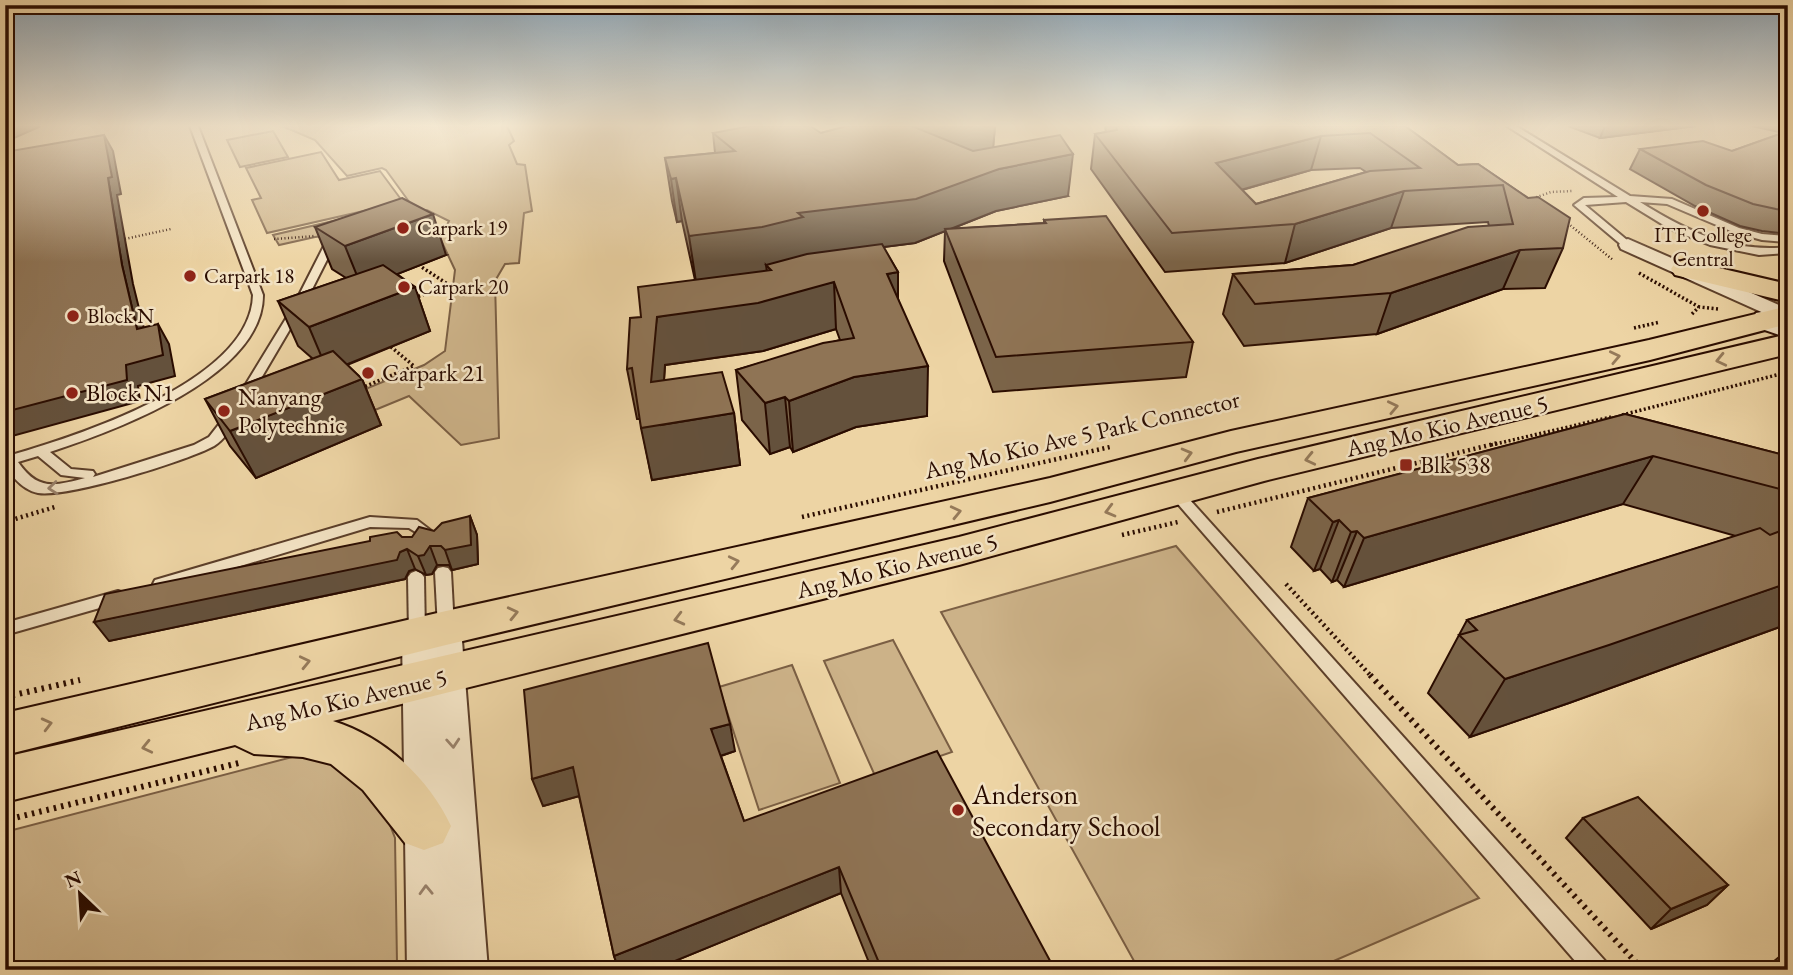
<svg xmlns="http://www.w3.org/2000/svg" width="1793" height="975" viewBox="0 0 1793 975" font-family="'EB Garamond',serif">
  <rect width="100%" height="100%" fill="#edd4a4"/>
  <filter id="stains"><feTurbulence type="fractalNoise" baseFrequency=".00286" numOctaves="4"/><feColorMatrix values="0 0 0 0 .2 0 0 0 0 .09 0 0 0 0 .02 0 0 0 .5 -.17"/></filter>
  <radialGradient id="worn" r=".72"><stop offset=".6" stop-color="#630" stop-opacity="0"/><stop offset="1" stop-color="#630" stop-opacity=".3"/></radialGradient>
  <g fill="#ccb288" stroke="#7b5f44" stroke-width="2">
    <path d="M282 126H507L514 141 509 145 517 164 525 165 532 211 524 213 519 263 505 264 495 281 499 438 461 445 409 396 375 410 358 392 424 365 445 351 455 270 440 238 449 221 427 210 362 232 315 237 279 245 273 235 410 203 386 170 382 168 347 176 315 140Z"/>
    <path d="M273 131 288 157 240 167 227 140Z"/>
    <path d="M321 152 339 180 380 171 403 202 267 233 252 200 261 198 246 168Z"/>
    <path d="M1176 546 1479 898 1313 970H1139L941 612Z"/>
    <path d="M893 640 952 752 876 778 824 661Z"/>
    <path d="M792 665 840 783 759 810 719 687Z"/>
    <path d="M319 750 374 784 395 838 397 963 377 970H5V832Z"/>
  </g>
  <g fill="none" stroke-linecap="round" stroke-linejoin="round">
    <g stroke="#5b3e29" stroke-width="4">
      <g id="service">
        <path d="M190 126H198L263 295C263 377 114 431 50 452L71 469 93 471 95 474 93 477 194 445 209 437 227 414 232 413 238 417C232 427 225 439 214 446 187 461 67 498 38 493 22 490 5 471 5 457 74 437 251 382 253 295ZM38 456 61 475 85 478C54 486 38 491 18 462Z"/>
        <path d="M1507 126H1516L1630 196 1672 199 1739 228 1762 234 1788 236V242L1762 240 1733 232 1667 204 1640 202C1686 231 1732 253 1788 247V253L1759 255 1710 245 1670 229 1626 202 1585 205 1633 245 1624 247 1574 205 1584 198 1618 197Z"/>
        <path d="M333 235 338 238 303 307 250 397 244 401 240 400 238 397 293 307 328 238Z"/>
        <path d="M1176 488 1181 490 1606 962 1609 970H1583L1171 496 1169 493 1171 490Z"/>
        <path d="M370 517 417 520 442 539 435 544 409 528 370 527 161 590 155 588 153 584 155 580Z"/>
        <path d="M443 567 448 568 451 572 454 628 452 632 446 634 440 632 438 628 435 572 438 568Z"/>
        <path d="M416 571 421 573 424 577 425 634 423 638 417 640 411 638 409 634 408 577 411 573Z"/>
        <path d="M118 591 124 593 126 597 124 601 5 635V623Z"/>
      </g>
    </g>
    <g stroke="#5b3e29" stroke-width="4">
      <g id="minor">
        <path d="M1628 239 1788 309V320L1777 319 1621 249 1619 245 1621 241Z"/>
        <path d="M446 616 457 620 461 628 488 970H407L402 636 406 628 417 624 428 628 431 633 435 620Z"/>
      </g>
    </g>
    <g stroke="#2a0c00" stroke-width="4">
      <path id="secondary" d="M1767 311 1788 318V338L1756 327 1752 320 1756 313Z"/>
    </g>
    <g stroke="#2a0c00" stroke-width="4">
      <g id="primary">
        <path d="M1685 260 1788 284V302L1675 275 1671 269 1675 263Z"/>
        <path d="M1788 306V324L1650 360 1236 452 1050 502 446 645 5 755V713L446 611 1050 478 1231 431 1649 340Z"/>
        <path d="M1788 334V354L1264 481 959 565 333 721C384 737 428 777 451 826L443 843 424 850 405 843 363 790 331 764 303 757 254 754 235 745 5 802V757L959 537 1258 459Z"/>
      </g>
    </g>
    <g stroke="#2a0c00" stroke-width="2.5" stroke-dasharray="1 2.5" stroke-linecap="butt">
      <path d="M1540 200 1537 197 1551 192 1573 191"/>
      <path d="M1565 221 1613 260"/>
      <path d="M125 239 171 229"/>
      <path d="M274 239 315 236"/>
    </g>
    <g stroke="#2a0c00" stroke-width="3.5" stroke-dasharray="2 2.5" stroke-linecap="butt">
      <path d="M1639 273 1699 307"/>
      <path d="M414 298 449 285 420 266"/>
      <path d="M1692 314 1699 307 1718 309"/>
      <path d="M1634 328 1660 322"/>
      <path d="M361 388 414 366 391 347"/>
      <path d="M1622 415 1788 372"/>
      <path d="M1491 445 1611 417"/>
    </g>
    <g stroke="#2a0c00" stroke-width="4.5" stroke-dasharray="2 3.5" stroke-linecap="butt">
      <path d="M1217 512 1498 443"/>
      <path d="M802 517 1110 447"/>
      <path d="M5 522 55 507"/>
      <path d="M1122 535 1178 522"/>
      <path d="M1286 584 1371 676"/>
    </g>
    <g stroke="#2a0c00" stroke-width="6" stroke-dasharray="2.5 5" stroke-linecap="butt">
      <path d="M1370 675 1643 970"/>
      <path d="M5 697 80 680"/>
      <path d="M10 819 243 762"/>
    </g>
    <use href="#service" fill="#f3e3c4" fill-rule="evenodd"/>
    <use href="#minor" fill="#f3e3c4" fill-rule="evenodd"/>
    <use href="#secondary" fill="#f3e3c4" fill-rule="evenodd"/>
    <use href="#primary" fill="#edd4a4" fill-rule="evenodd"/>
  </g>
  <g fill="#7b6449" stroke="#2a0c00" stroke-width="2" fill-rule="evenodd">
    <path d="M847 126H995L993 147 1068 196 996 211 951 229 1044 223V220L1193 342 1186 377 993 392 944 261 945 231 915 243 883 247 898 272V299L927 416 856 427 793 452 790 447 770 454 742 420 736 370 840 340 836 329 763 351 665 365 664 380 734 413 740 465 652 480 640 419H637L627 369 641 317 695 280 682 221 677 222 672 201 665 158 715 153 713 133H821Z"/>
    <path d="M1105 126H1405L1458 165 1478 164 1528 198 1563 248 1545 288 1503 289 1377 334 1244 346 1223 314 1233 274 1353 265 1489 226 1488 222 1391 228 1285 263 1165 272 1091 169 1095 134 1106 132ZM1360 168 1366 172 1256 204 1242 190 1311 170Z"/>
    <path d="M1568 126H1696L1600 138Z"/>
    <path d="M1752 126H1788V234L1762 231 1740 226 1695 206 1630 169 1640 149 1732 151 1783 133Z"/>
    <path d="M315 227 446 255 397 274 415 287 430 331 347 365 362 379 381 425 256 478 230 446 205 399 313 359 298 346 278 301 346 278 332 269Z"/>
    <path d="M1625 414 1788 456V624L1569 703 1470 737 1428 693 1467 620 1736 536 1623 504 1344 587 1337 580 1332 582 1320 569 1314 571 1291 547 1308 498Z"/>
    <path d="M470 516 477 535 478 564 452 570 449 565H437L432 574 426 575 415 569 409 571 405 579 109 641 402 537H412L434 531Z"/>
    <path d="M735 751 721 756 744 821 1055 970H872L841 893 653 970H619L614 956 579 796 543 806Z"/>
    <path d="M1583 818 1728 885 1707 905 1651 929 1566 838Z"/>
    <path d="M1788 951V970H1763L1784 953Z"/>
  </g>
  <g fill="#64513c" stroke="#2a0c00" stroke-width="2">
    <path d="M5 126H41L5 142Z"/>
    <path d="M912 126H995L993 150 911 166Z"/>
    <path d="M1605 126H1696L1600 138Z"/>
    <path d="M104 135 113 151 121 194 117 195 133 284 149 349 137 329 122 265 108 178Z"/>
    <path d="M1321 136 1311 170 1209 199 1216 163Z"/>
    <path d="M1073 154 1068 196 996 211 915 243 806 257 771 270 766 265 767 272 696 282 689 236 999 169Z"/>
    <path d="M676 178 682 221 677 222 671 179Z"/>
    <path d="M1404 191 1391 228 1285 263 1295 224Z"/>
    <path d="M433 214 446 255 362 288 345 246Z"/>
    <path d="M1520 250 1503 289 1377 334 1391 293Z"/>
    <path d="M898 272V319L887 274Z"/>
    <path d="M834 282 836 329 763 351 665 365 661 425 734 413 740 465 652 480 641 428 657 317Z"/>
    <path d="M415 287 430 331 328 372 309 327Z"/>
    <path d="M158 324 169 344 175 376 138 386 140 401 5 438V412L126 365Z"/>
    <path d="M928 366 927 416 856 427 793 452 789 401 854 377Z"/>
    <path d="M362 379 381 425 256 478 230 431Z"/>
    <path d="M785 397 790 447 770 454 765 403Z"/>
    <path d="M1653 456 1623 504 1344 587 1364 538Z"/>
    <path d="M470 516 477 535 478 564 452 570 445 550Z"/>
    <path d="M1339 520 1320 569 1314 571 1333 522Z"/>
    <path d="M1357 531 1337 580 1332 582 1351 532Z"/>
    <path d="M430 546 437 565 432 574 426 575 418 556Z"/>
    <path d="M407 549 415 569 409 571 405 579 109 641 94 622 400 552Z"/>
    <path d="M1788 583V624L1569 703 1470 737 1505 679Z"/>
    <path d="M730 724 735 751 717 757 711 729Z"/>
    <path d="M573 767 583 795 543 806 532 779Z"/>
    <path d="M839 867 841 893 653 970H619L614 956Z"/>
    <path d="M1728 885 1707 905 1651 929 1671 909Z"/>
  </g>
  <g fill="#8f7455" stroke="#2a0c00" stroke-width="2" fill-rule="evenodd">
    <path d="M750 126H810L821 133 847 126H912L973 151 1060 135 1073 154 999 169 916 199 798 213 803 217 762 227 689 236 676 178 671 179 665 158 735 151 713 133Z"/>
    <path d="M1116 126H1405L1458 165 1478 164 1528 198 1538 197 1570 218 1563 248 1520 250 1391 293 1255 304 1233 274 1353 265 1468 227 1513 224 1503 185 1404 191 1295 224 1172 233 1095 134 1117 130ZM1370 133 1420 168 1370 171 1256 204 1216 163 1321 136Z"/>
    <path d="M1788 131V211L1776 209 1753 204 1706 185 1640 149 1703 141 1732 151Z"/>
    <path d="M104 135 112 177 108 178 122 265 137 329 158 324 163 355 126 365 127 380 5 412V152Z"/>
    <path d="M402 198 433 214 345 246 315 227Z"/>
    <path d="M1106 216 1193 342 996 357 945 229 1046 223 1044 220Z"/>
    <path d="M882 244 898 272 887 274 928 366 854 377 789 401 785 397 765 403 736 370 823 343 854 338 834 282 758 303 657 317 651 382 722 372 734 413 641 428 632 368 627 369 630 318 641 317 638 287 771 270 766 265 807 254Z"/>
    <path d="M383 265 415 287 309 327 278 301Z"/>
    <path d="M333 351 362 379 230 431 205 399Z"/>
    <path d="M1625 414 1788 456V491L1653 456 1364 538 1357 531 1351 532 1339 520 1333 522 1308 498Z"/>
    <path d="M470 516 471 545 445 550 441 546H430L424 555 418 556 407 549 400 552 397 560 94 622 105 594 370 541V537L397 532 402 537H412L419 527 434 531 442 523Z"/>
    <path d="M1760 528 1770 535 1783 530 1788 533V583L1609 645 1505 679 1459 635 1477 630 1467 620Z"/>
    <path d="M708 643 730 724 711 729 744 821 937 751 1055 970H882L839 867 614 956 573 767 532 779 524 690Z"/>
    <path d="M1638 797 1728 885 1671 909 1583 818Z"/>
    <path d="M1091 962 1096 970H1075Z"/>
  </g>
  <defs><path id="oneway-chevron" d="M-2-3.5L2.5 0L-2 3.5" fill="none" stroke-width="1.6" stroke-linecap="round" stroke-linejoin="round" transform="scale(1.75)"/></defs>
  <g stroke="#957a5a">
    <use href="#oneway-chevron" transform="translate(1615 357) rotate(-12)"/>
    <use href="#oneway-chevron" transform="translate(1721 360) rotate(167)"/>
    <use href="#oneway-chevron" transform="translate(1393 407) rotate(-12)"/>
    <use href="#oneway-chevron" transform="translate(1187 454) rotate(-15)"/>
    <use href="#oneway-chevron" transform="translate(1310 459) rotate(167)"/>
    <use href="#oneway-chevron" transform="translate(1110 511) rotate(165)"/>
    <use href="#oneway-chevron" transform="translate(956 512) rotate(-13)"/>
    <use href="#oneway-chevron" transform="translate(734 562) rotate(-13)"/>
    <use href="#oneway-chevron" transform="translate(513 613) rotate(-13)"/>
    <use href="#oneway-chevron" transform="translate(679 619) rotate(166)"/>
    <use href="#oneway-chevron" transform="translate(305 662) rotate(-13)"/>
    <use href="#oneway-chevron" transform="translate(47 724) rotate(-14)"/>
    <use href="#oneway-chevron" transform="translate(147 747) rotate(167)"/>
  </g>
  <g stroke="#99826c">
    <use href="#oneway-chevron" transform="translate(53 488) rotate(175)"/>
    <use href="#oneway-chevron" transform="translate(453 743) rotate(86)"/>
    <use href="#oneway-chevron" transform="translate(426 890) rotate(-92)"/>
  </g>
  <linearGradient id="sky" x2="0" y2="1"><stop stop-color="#8fa6b6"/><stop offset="0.48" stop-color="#f7ecd6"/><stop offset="1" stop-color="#f7ecd6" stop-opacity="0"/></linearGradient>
  <rect width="1793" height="262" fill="url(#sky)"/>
  <g fill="#8f2418" stroke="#f3e3c4" stroke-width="2.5">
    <circle cx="1703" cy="211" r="7"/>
    <circle cx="403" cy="228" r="7"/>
    <circle cx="190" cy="276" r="7"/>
    <circle cx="404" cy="287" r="7"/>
    <circle cx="73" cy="316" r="7"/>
    <circle cx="368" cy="373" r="7"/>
    <circle cx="72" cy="393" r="7"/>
    <circle cx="224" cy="411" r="7"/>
    <rect x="1399" y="458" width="14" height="14" rx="3.5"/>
    <circle cx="958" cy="810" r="7"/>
  </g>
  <g text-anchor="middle" stroke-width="5" stroke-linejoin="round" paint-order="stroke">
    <g font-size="21" fill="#2a0c00" stroke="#f3e3c4" text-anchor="start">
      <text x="417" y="235">Carpark 19</text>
      <text x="1703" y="242" text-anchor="middle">ITE College<tspan x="1703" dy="24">Central</tspan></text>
      <text x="204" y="283">Carpark 18</text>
      <text x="418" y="294">Carpark 20</text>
      <text x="87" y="323">Block N</text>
    </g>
    <g font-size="24" fill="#2a0c00" stroke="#f3e3c4" text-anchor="start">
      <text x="382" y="381">Carpark 21</text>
      <text x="86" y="401">Block N1</text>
      <text x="238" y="405">Nanyang<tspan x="238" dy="28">Polytechnic</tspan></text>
      <text x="1420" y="473">Blk 538</text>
    </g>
    <g font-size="24" fill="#2a0c00" stroke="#f3e3c4">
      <text transform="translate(1447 426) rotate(-13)" y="8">Ang Mo Kio Avenue 5</text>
      <text transform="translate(1082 435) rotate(-13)" y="8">Ang Mo Kio Ave 5 Park Connector</text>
      <text transform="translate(897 566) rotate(-14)" y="8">Ang Mo Kio Avenue 5</text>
      <text transform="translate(346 700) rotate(-13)" y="8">Ang Mo Kio Avenue 5</text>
    </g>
    <g font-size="28" fill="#2a0c00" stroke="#f3e3c4" text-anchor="start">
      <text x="972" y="804">Anderson<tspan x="972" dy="32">Secondary School</tspan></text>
    </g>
  </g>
  <rect width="1793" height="975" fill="none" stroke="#edd4a4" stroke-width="28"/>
  <rect x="7" y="7" width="1779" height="961" fill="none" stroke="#2a0c00" stroke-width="3.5"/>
  <rect x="14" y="14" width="1765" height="947" fill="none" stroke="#2a0c00" stroke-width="2"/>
  <g transform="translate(80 894) rotate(335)" stroke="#f3e3c4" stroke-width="5" paint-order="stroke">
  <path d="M0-5L12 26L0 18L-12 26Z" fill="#2a0c00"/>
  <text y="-10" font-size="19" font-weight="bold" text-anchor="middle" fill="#2a0c00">N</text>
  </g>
  <rect width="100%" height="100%" filter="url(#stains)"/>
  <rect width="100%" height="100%" fill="url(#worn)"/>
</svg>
